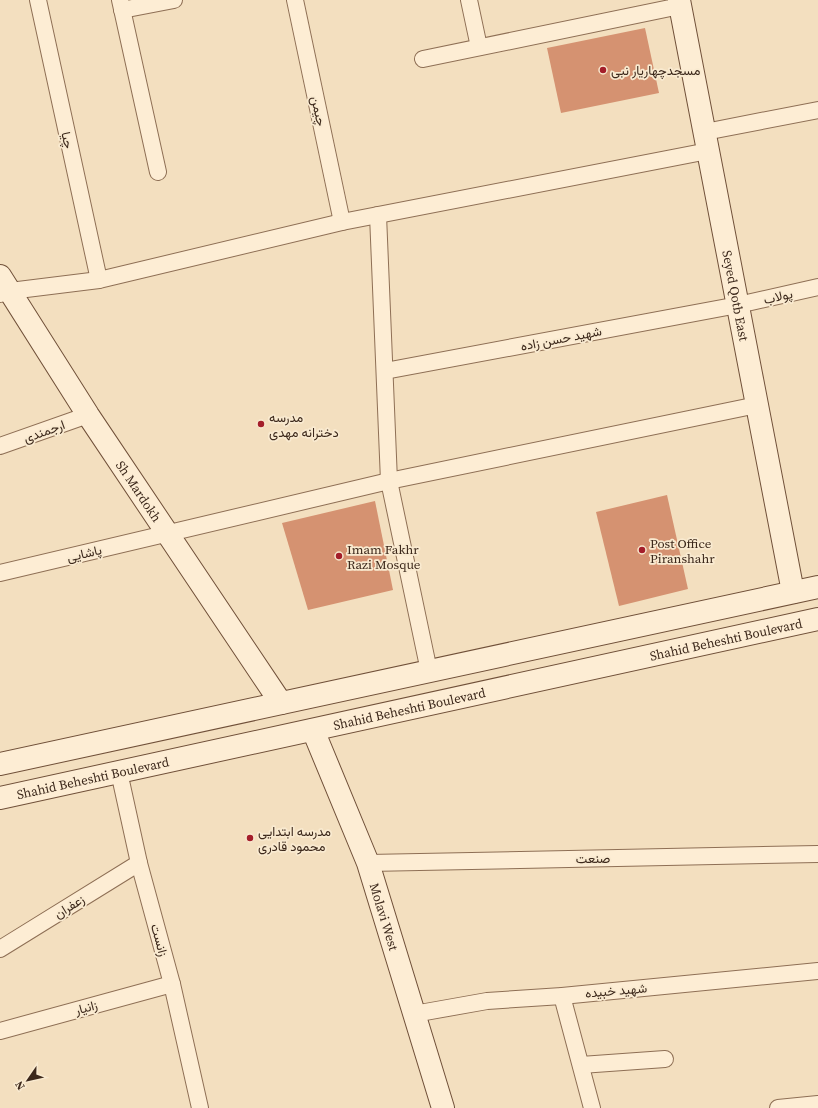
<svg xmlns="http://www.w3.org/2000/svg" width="818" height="1108" viewBox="0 0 818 1108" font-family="'Source Serif 4',Vazirmatn,serif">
  <rect width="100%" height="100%" fill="#f3dfbf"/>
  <g fill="#d59271">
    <path d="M645 28 659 93 561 113 547 48Z"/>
    <path d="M667 495 688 589 619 606 596 512Z"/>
    <path d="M375 501 393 590 308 610 282 523Z"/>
  </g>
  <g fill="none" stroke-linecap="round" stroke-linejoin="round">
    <g stroke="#8e6f55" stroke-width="18">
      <g id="street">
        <path d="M38 0 99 280"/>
        <path d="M120 0 158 172"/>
        <path d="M295 0 342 222"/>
        <path d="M469 0 479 47"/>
        <path d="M122 10 174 0"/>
        <path d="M423 59 680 6"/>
        <path d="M705 132 818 110"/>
        <path d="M378 215 389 481 429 671"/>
        <path d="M0 294 10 291 99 280 342 222 708 151"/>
        <path d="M385 371 738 305 818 287"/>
        <path d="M0 446 88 415"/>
        <path d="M0 573 389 481 757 405"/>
        <path d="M119 772 139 863 172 984 200 1108"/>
        <path d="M368 863 818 854"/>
        <path d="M0 949 139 863"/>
        <path d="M562 996 592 1108"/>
        <path d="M414 1014 487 1001 562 996 818 971"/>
        <path d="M0 1031 172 984"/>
        <path d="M581 1065 665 1059"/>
        <path d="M778 1108 818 1104"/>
      </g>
    </g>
    <g stroke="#705039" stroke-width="24">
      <g id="secondary">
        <path id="s1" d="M679 0 793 592"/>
        <path id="s2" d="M0 276 88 415 281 703"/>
        <path id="s3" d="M313 730 368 863 443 1108"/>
        <path d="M0 764 818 587"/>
        <path id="s4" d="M0 798 818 619"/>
      </g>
    </g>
    <use href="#street" stroke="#fdedd4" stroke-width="16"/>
    <use href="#secondary" stroke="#fdedd4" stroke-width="22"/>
  </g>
  <g fill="#a41e2a" stroke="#f9ead0" stroke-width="1.5">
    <circle cx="603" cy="70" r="4"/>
    <circle cx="261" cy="424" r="4"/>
    <circle cx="642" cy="550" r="4"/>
    <circle cx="339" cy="556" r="4"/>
    <circle cx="250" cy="838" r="4"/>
  </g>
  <g text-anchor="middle" stroke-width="3.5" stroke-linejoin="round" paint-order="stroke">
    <g font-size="13" fill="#3c281b" stroke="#f9ead0" text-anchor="start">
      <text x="611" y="75">مسجدچهاریار نبی</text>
      <text x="269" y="422">مدرسه<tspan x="269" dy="15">دخترانه مهدی</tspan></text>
      <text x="650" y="548">Post Office<tspan x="650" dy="15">Piranshahr</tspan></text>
      <text x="347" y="554">Imam Fakhr<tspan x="347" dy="15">Razi Mosque</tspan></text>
      <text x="258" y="836">مدرسه ابتدایى<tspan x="258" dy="15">محمود قادرى</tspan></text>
    </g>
    <g font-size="13" fill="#3c281b" stroke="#f9ead0">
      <text transform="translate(319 111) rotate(78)" y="5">چیمن</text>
      <text transform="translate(68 140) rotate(78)" y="5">چیا</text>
      <text dy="5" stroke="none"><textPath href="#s1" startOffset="301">Seyed Qotb East</textPath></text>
      <text transform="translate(778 296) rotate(-13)" y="5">پولاب</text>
      <text transform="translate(561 338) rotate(-11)" y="5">شهید حسن زاده</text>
      <text transform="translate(44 431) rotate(-20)" y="5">ارجمندی</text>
      <text dy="5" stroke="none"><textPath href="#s2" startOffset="256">Sh Mardokh</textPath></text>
      <text transform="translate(84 553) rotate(-13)" y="5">پاشایی</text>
      <text dy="5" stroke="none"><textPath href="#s4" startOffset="743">Shahid Beheshti Boulevard</textPath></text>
      <text dy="5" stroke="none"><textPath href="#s4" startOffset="419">Shahid Beheshti Boulevard</textPath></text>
      <text dy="5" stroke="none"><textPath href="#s4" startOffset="95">Shahid Beheshti Boulevard</textPath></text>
      <text transform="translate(593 858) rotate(-1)" y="5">صنعت</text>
      <text transform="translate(69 906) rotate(-32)" y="5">زعفران</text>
      <text dy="5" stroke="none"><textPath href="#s3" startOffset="200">Molavi West</textPath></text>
      <text transform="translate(160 940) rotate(75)" y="5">زانست</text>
      <text transform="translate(616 990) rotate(-5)" y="5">شهید خبیده</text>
      <text transform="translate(86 1007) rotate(-15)" y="5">زانیار</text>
    </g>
  </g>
  <g transform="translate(28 1080) rotate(236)" stroke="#f9ead0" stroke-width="3" paint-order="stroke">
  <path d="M0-3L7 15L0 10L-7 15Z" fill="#3c281b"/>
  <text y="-6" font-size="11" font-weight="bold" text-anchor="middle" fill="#3c281b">N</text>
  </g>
</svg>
